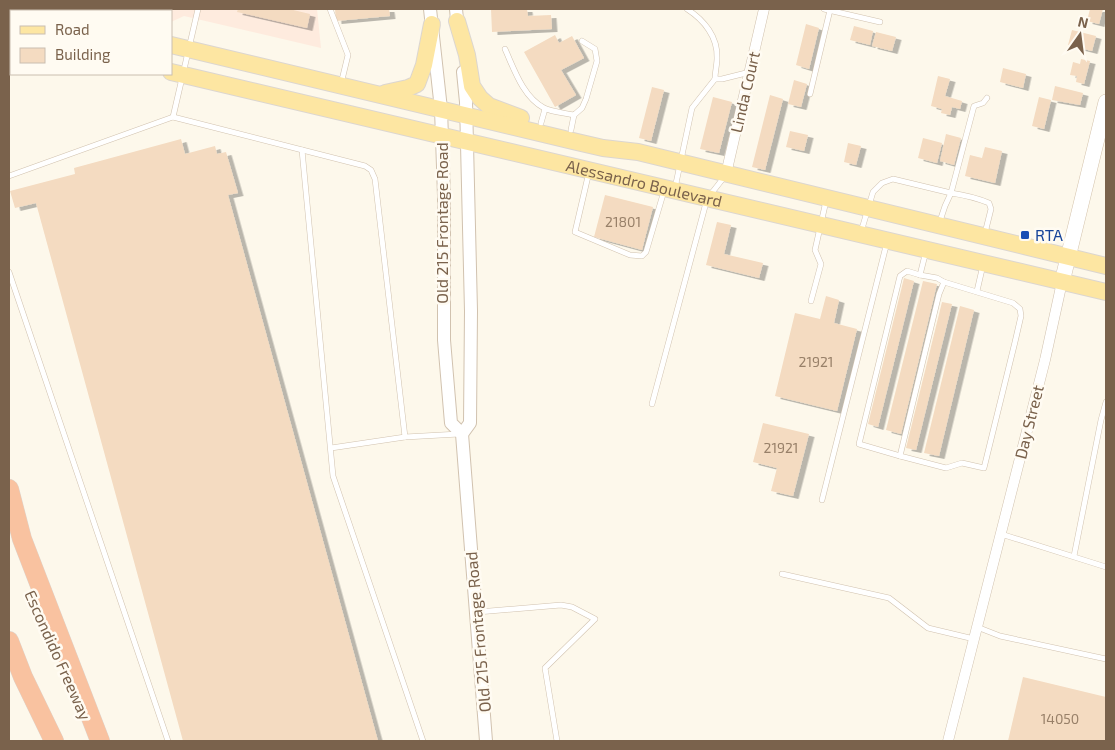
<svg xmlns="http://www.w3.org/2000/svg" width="1115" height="750" viewBox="0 0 1115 750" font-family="'Exo 2',sans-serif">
  <defs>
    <filter id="shadow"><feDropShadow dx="5.5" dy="3" stdDeviation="0" flood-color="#0004"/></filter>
  </defs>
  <rect width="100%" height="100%" fill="#fdf8eb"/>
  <path fill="#feebde" d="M106 9H317L321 48 184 16 171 22V11H116Z"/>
  <g fill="#f4dbc1" filter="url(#shadow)">
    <path d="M238 9H289L310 14 307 28 237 12Z"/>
    <path d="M335 9H389L390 16 336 21Z"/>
    <path d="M491 9H527L528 16 551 15 552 29 492 32Z"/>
    <path d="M1090 9H1103L1099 24 1087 21Z"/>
    <path d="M806 24 819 28 809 69 796 65Z"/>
    <path d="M854 26 873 31 870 45 850 40Z"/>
    <path d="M1072 30 1096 36 1092 51 1068 45Z"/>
    <path d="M876 32 896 37 892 51 872 46Z"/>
    <path d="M555 35 559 43 572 36 584 58 561 70 576 95 555 107 524 52Z"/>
    <path d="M1081 59 1090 61 1084 84 1076 82 1077 76 1070 75 1073 62 1080 64Z"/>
    <path d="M1003 68 1026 74 1023 88 1000 82Z"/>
    <path d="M938 76 950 79 945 96 962 101 960 109 952 107 950 115 941 113 942 109 931 106Z"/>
    <path d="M794 80 807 84 801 107 788 104Z"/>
    <path d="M1055 86 1083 93 1080 105 1052 100Z"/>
    <path d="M652 87 664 90 651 141 639 138Z"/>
    <path d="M770 95 783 99 765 170 752 167Z"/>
    <path d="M713 97 732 102 719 153 700 149Z"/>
    <path d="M1039 97 1051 100 1044 129 1032 126Z"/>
    <path d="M790 131 808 135 804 151 786 147Z"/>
    <path d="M946 134 961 138 954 165 940 161Z"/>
    <path d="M923 138 942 143 937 163 918 158Z"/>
    <path d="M181 139 185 154 215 146 217 154 226 152 238 193 228 195 378 741H183L36 203 15 208 10 191 75 174 74 168Z"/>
    <path d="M848 143 861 146 856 165 844 162Z"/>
    <path d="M985 147 1002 151 995 183 965 176 970 155 982 158Z"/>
    <path d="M605 195 653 207 642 250 594 237Z"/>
    <path d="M717 222 731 225 724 254 763 263 759 278 706 265Z"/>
    <path d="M904 278 914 281 878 427 868 424Z"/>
    <path d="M923 281 937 284 901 434 886 430Z"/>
    <path d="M826 296 839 300 834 323 857 329 837 411 775 396 795 313 820 319Z"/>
    <path d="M942 302 952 304 916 450 906 448Z"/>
    <path d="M960 306 974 310 939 456 924 453Z"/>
    <path d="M763 423 809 434 793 496 771 491 777 468 753 462Z"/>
    <path d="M1023 677 1106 697V741H1008Z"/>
  </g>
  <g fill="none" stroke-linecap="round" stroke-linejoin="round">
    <g stroke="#d1c2af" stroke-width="6">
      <g id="service">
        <path d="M330 9 348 55 341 84"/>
        <path d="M687 9C704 20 718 37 717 58 717 65 715 72 715 79H722L750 72"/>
        <path d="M824 9 880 22"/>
        <path d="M69 11 70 9"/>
        <path d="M505 49C514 69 523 97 544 108 552 112 565 113 574 115L582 108 586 99 597 61 595 49 582 41"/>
        <path d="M810 94 830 10"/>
        <path d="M173 117 198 9"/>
        <path d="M541 123 545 109"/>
        <path d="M571 130 574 115"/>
        <path d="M302 150 333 476 423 741"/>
        <path d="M589 172 575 232 630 255 642 256 646 252 664 191"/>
        <path d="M9 176 173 117 365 166 371 170 375 179 405 437"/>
        <path d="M675 188 692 108 715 79"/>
        <path d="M939 224 945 206 951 193C964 195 977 198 989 203L991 209 985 233"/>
        <path d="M861 232 873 192 882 183 893 179 951 193 974 106 983 103 987 98"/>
        <path d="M926 251 920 275 937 278 944 282"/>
        <path d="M9 272 168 741"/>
        <path d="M944 282 1013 303 1020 309 1021 316 1015 342 984 468 962 463 946 468 900 456 939 294Z"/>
        <path d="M977 291 983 265"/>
        <path d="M811 301 821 264 815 250 826 201"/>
        <path d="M652 404 707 199 725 176"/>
        <path d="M331 448 405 437 459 434"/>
        <path d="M900 456 859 444 900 276 907 271 920 275"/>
        <path d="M822 500 887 242"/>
        <path d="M1001 534 1106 567"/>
        <path d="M1074 556 1101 420 1106 402"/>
        <path d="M782 574 889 598 928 628 974 639"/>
        <path d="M478 612 561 605 572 607 595 619 545 668 557 741"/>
        <path d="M977 627 1000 636 1106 659"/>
      </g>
    </g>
    <g stroke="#d1c2af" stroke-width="11">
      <g id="minor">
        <path d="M726 174 764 9"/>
        <path d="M948 741 1045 360 1062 282"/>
      </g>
    </g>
    <g stroke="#d1c2af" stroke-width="14">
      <g id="tertiary">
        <path d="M430 9 441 109 444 196V340L451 423 462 434 486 741"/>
        <path d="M456 9 458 30"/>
        <path d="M462 434 470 423 471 311 466 102 463 72"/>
      </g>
    </g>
    <g stroke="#d4c3ac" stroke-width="16">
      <path id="secondary" d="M1062 282 1106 102"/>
    </g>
    <g stroke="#dcd6d0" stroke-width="18">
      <g id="primary">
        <path d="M22 9 33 11"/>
        <path d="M457 21 467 55 472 86 480 98 489 106 521 118"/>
        <path d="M9 34H11"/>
        <path d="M171 45 577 142 603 148 638 152 1106 266"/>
        <path id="s1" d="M171 72 1106 292"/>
        <path d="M385 93 408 88 417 84 424 65 432 24"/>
      </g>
    </g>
    <g stroke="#dcd6d0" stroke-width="20">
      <g id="motorway">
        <path d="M9 489 22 539 100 741"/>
        <path d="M9 641 23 677 54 741"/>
      </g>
    </g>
    <use href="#service" stroke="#fff" stroke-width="5"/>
    <use href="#minor" stroke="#fff" stroke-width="10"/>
    <use href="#tertiary" stroke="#fff" stroke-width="12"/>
    <use href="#secondary" stroke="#fff" stroke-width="15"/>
    <use href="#primary" stroke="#fde6a2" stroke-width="16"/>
    <use href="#motorway" stroke="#f9c2a0" stroke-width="19"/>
  </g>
  <rect fill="#1a4fb4" stroke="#fffbf2" stroke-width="2" x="1020" y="230" width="10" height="10" rx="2.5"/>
  <g text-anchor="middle" stroke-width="5" stroke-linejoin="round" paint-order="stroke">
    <g font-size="14" fill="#988069">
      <text x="623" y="227">21801</text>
      <text x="816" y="367">21921</text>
      <text x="781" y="453">21921</text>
      <text x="1060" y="724">14050</text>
    </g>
    <g font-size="16" fill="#7a624c" stroke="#fffbf2">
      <text transform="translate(745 92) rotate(-77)" y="6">Linda Court</text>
      <text dy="6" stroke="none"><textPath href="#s1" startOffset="486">Alessandro Boulevard</textPath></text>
      <text transform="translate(442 223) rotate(-90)" y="6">Old 215 Frontage Road</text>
      <text transform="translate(1029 422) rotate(-76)" y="6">Day Street</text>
      <text transform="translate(478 632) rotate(-95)" y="6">Old 215 Frontage Road</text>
      <text transform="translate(58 655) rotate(66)" y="6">Escondido Freeway</text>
    </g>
    <g font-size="16" fill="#164399" stroke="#fffbf2" text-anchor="start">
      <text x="1035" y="241">RTA</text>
    </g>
  </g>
  <rect width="1115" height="750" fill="none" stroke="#7a624c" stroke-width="20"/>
  <rect x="10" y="10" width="162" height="65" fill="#fffbf2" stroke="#cabeb0"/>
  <rect x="20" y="26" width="25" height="8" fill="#fde6a2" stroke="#cabeb0"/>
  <text x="55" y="35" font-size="15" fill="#7a624c">Road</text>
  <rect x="20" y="48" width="25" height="15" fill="#f4dbc1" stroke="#cabeb0"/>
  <text x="55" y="60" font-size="15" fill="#7a624c">Building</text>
  <g transform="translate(1080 35) rotate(14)" stroke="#fffbf2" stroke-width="4" paint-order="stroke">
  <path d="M0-4L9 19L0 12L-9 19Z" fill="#7a624c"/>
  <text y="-8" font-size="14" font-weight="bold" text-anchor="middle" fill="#7a624c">N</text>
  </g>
</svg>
